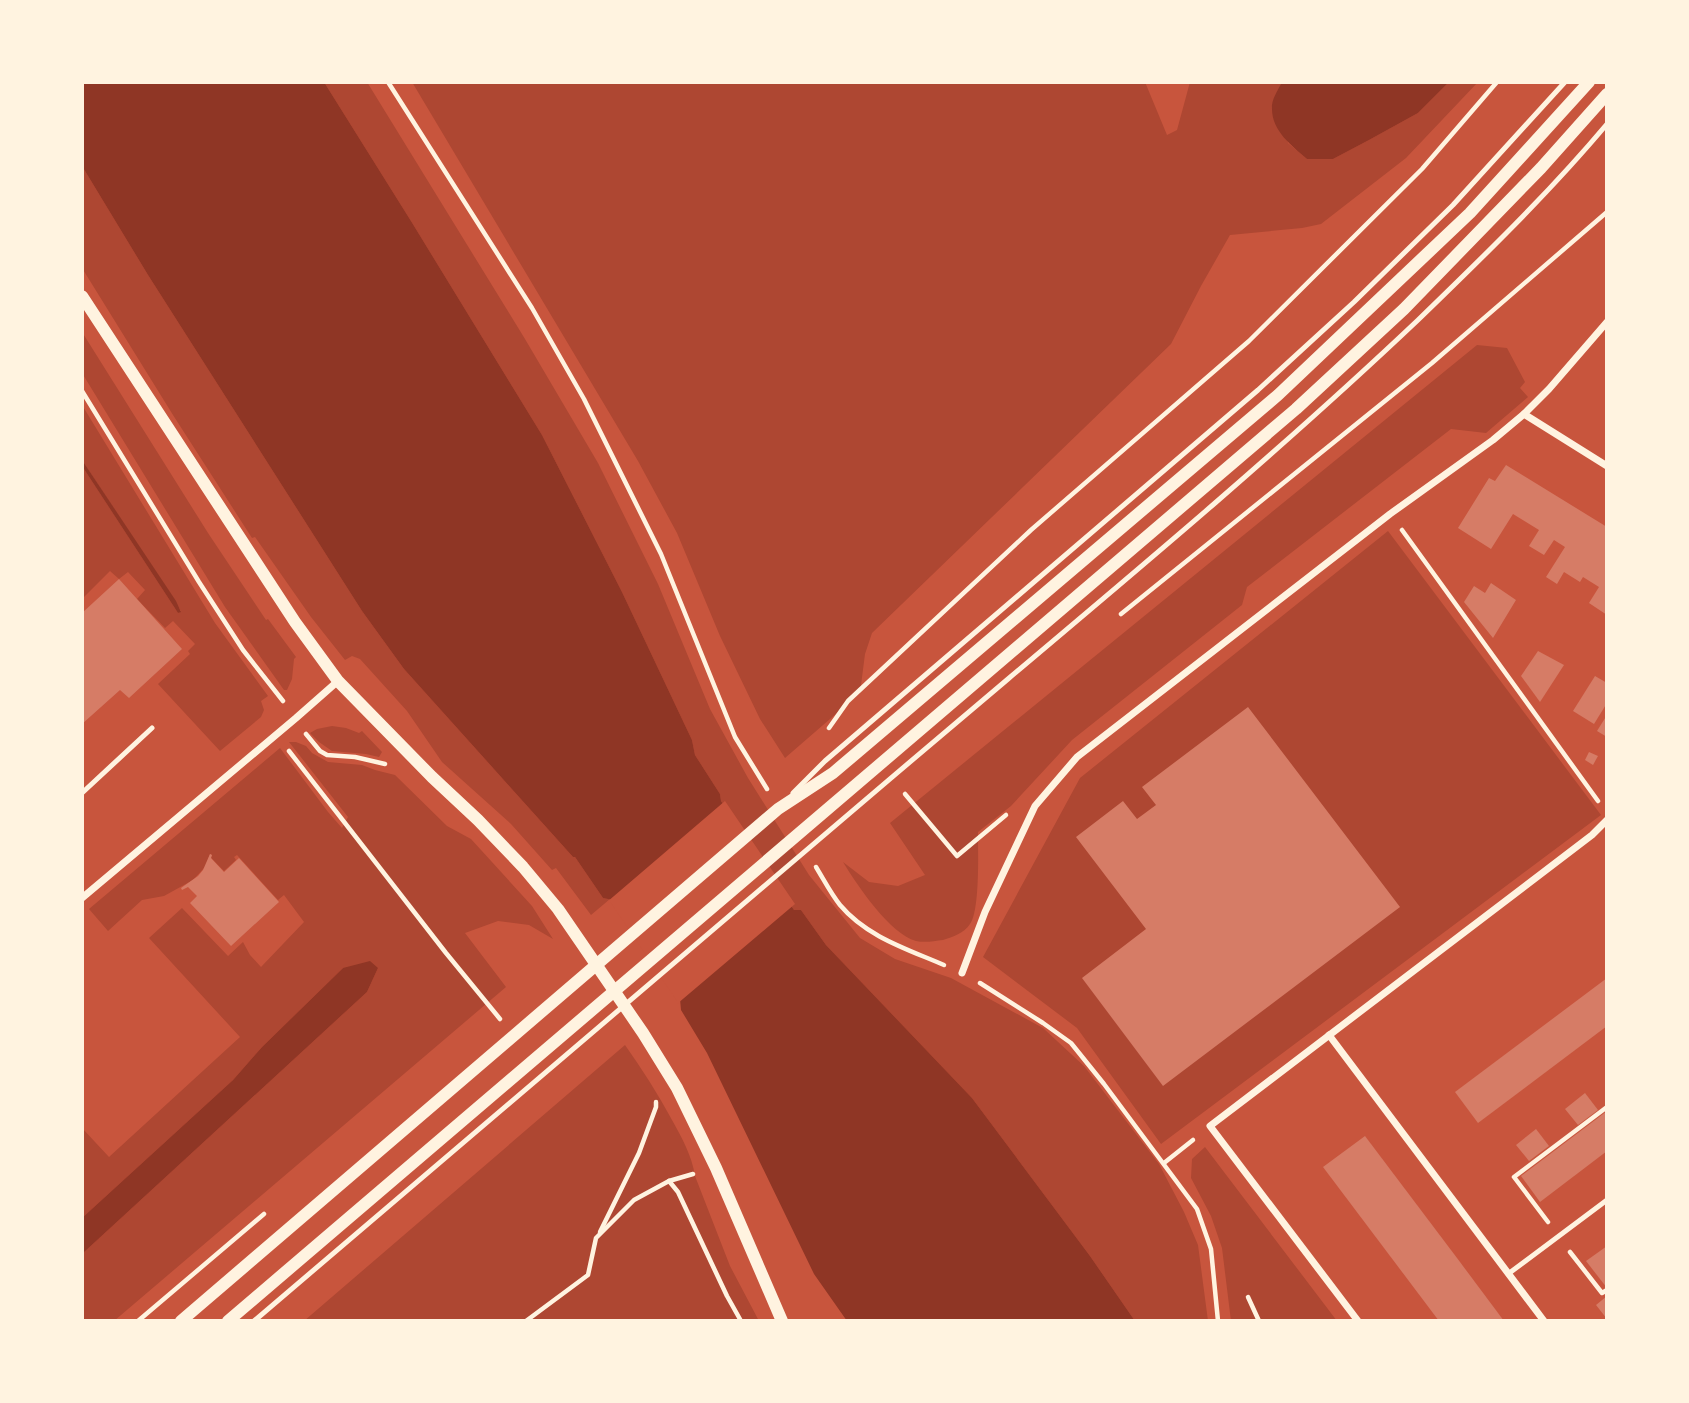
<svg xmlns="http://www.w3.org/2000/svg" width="1689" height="1403" viewBox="0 0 1689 1403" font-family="Cabin,sans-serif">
  <rect width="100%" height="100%" fill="#c8553d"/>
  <g fill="#ae4732">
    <path d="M324 82H367L525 339 598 463 658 584 710 709 748 778 809 875 860 938 895 959 951 978 1043 1028 1084 1066 1159 1164 1184 1212 1198 1245 1208 1321H1135L1090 1256 972 1098 826 945 801 910H794L721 801 720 794 695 755 692 740 622 592 542 435 411 221Z"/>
    <path d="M412 82H1145L1167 135 1177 130 1190 82H1282L1277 92 1288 143 1307 159H1333L1369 140 1418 113 1449 82H1478L1406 158 1321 224 1302 228 1230 235 1201 286 1171 344 872 633 865 654 860 693 785 758 760 719 720 636 677 533 638 461Z"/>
    <path d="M82 166 148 275 362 611 404 669 573 857H575L603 898 610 899 591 915 556 868 552 870 511 824 442 762 407 711 360 659 352 656 345 660 311 617 255 537 252 538 173 415 82 268Z"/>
    <path d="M82 332 208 533 266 620 268 619 296 657 294 659 292 679 287 690H284L225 607 82 373Z"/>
    <path d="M1477 345 1507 348 1525 382 1520 388 1528 397 1486 433 1451 429 1247 587 1242 605 1072 740 1011 806 978 832C978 851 980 911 970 924 964 933 953 937 943 940 934 941 925 943 916 941 890 934 857 885 843 862L869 882 898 886 925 875 890 823Z"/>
    <path d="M82 405 215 623 268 696 261 701 264 710 261 717 220 751 158 684 190 654 188 651 195 644 173 621 165 628 137 599 145 590 128 572 119 579 110 571 82 599V466L178 613 181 611 82 460Z"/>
    <path d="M1388 531 1601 815 1161 1144 1077 1028 983 957 1080 778Z"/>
    <path d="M332 726 346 728 359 733 362 731 382 752 379 757 366 754 332 751 319 742 310 733 317 729Z"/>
    <path d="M289 742H296L306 746 312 753 328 762 362 765 375 770 395 775 447 826 471 839 532 906 553 939 529 925 498 921 465 933 506 987 114 1321H82V1254L367 992 378 968H343L262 1047 233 1080 82 1218V1128L109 1157 240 1037 149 938 182 908 228 956 243 942 250 955 261 967 304 922 284 895 278 900 237 855 234 857 236 860 224 871 211 858 212 855 210 854 205 867 193 880 164 896 142 900 108 931 89 909 280 748 328 812 342 828 348 817Z"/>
    <path d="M625 1045C642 1069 658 1094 672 1120 682 1138 692 1156 695 1176L730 1266 759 1321H304Z"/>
    <path d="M1205 1147 1337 1321H1231L1222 1248 1211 1216 1191 1178 1192 1159Z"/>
  </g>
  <g fill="#8f3625">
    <path d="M82 82H324L411 221 542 435 622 592 692 740 695 755 720 794 721 801 794 910H801L826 945 972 1098 1090 1256 1135 1321H847L814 1274 707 1053 681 1010 680 999 613 900 603 898 575 857H573L404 669 362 611 148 275 82 166Z"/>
    <path d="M1282 82H1449L1418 113 1369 140 1333 159H1307C1292 146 1272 131 1272 109 1271 100 1278 90 1282 82Z"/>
    <path d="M82 460 176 601 181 612 178 613 82 466Z"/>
    <path d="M370 961 378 968 367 992 82 1254V1218L233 1080 262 1047 343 968Z"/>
  </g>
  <path fill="#c8553d" d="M725 801 795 904 677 1004V1001L611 903 607 902Z"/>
  <g fill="#d67c66">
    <path d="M1506 465 1607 527V615L1589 603 1599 587 1583 577 1580 582 1564 572 1557 584 1546 577 1565 547 1554 540 1544 555 1529 546 1539 530 1513 514 1491 549 1458 528 1489 478 1495 481Z"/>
    <path d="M119 579 182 649 129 698 120 690 82 724V613Z"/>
    <path d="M1491 583 1516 600 1493 638 1464 602 1474 586 1485 593Z"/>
    <path d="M1538 651 1564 665 1540 702 1521 676Z"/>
    <path d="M1595 676 1607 683V703L1594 724 1573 711Z"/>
    <path d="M1248 707 1400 907 1163 1086 1082 978 1146 929 1076 837 1123 801 1137 819 1156 805 1142 787Z"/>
    <path d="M1607 715V737L1597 731Z"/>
    <path d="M1589 752 1598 756 1593 765 1585 760Z"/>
    <path d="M210 854 212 855 211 858 224 872 239 858 279 902 231 946 190 903 197 896 188 887 182 890 181 888 198 876 203 870Z"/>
    <path d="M1607 978V1026L1478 1123 1455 1092Z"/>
    <path d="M1585 1093 1598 1110 1578 1125 1565 1109Z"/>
    <path d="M1607 1111V1151L1540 1202 1521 1176Z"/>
    <path d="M1536 1129 1549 1146 1529 1161 1516 1145Z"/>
    <path d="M1365 1136 1457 1258 1504 1321H1439L1323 1167Z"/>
    <path d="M1607 1246V1288L1586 1261Z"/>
    <path d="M1607 1296V1319L1596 1305Z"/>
  </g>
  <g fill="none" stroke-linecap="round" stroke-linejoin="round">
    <g stroke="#fff3e0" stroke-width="4.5">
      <path d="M388 82 532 308 584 399 661 554 735 737 767 789"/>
      <path d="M82 391 199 582 243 650 283 701"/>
      <path d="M1402 530 1598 801"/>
      <path d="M1121 614 1432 363 1607 212"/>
      <path d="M829 728 848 701 1031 530 1249 341 1422 169 1497 82"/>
      <path d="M306 734 320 751 327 755 355 757 385 764"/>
      <path d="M289 751 446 953 500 1019"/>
      <path d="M905 794 957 856 1006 815"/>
      <path d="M816 867C824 880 831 894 840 905 867 937 907 949 944 965"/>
      <path d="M980 983 1043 1023 1071 1043 1104 1084 1197 1209 1211 1249 1218 1321"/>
      <path d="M1164 1163 1193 1140"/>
      <path d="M669 1181 678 1192 727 1296 741 1321"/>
      <path d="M1548 1222 1514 1177 1607 1107"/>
      <path d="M600 1232 639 1153 656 1107V1102"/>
      <path d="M1570 1252 1602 1293 1607 1290"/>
      <path d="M1248 1297 1259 1321"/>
      <path d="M138 1321 264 1214"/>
      <path d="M526 1321 588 1275 596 1238 634 1200 669 1181 693 1174"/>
    </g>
    <g stroke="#fff3e0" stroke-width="5">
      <path d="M82 793 152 728"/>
      <path d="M793 793 825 761 1258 390 1354 302 1453 205 1565 82"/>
      <path d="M1508 1274 1607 1200"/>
      <path d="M254 1321C505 1106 756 892 1008 679 1147 562 1286 445 1418 320 1483 257 1549 193 1607 124"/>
    </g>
    <g stroke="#fff3e0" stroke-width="7">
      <path d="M1524 414 1607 466"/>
      <path d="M82 898 296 718 338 681"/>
      <path d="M962 973 985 912 1035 806 1077 757 1390 514 1493 440 1524 414 1549 389 1607 322"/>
      <path d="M1329 1035 1544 1321"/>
      <path d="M1358 1321 1210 1126 1592 835 1607 820"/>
    </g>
    <g stroke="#fff3e0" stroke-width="12">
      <path d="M82 296 295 622 338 681 432 777 478 820 523 867 558 909 643 1033 677 1088 716 1168 782 1321"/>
      <path d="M181 1321 778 809 833 773 1278 395 1470 213 1589 82"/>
      <path d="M228 1321 1296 409 1404 309 1541 168 1607 94"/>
    </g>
  </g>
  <rect width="1689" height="1403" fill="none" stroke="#fff3e0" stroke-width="168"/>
</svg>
